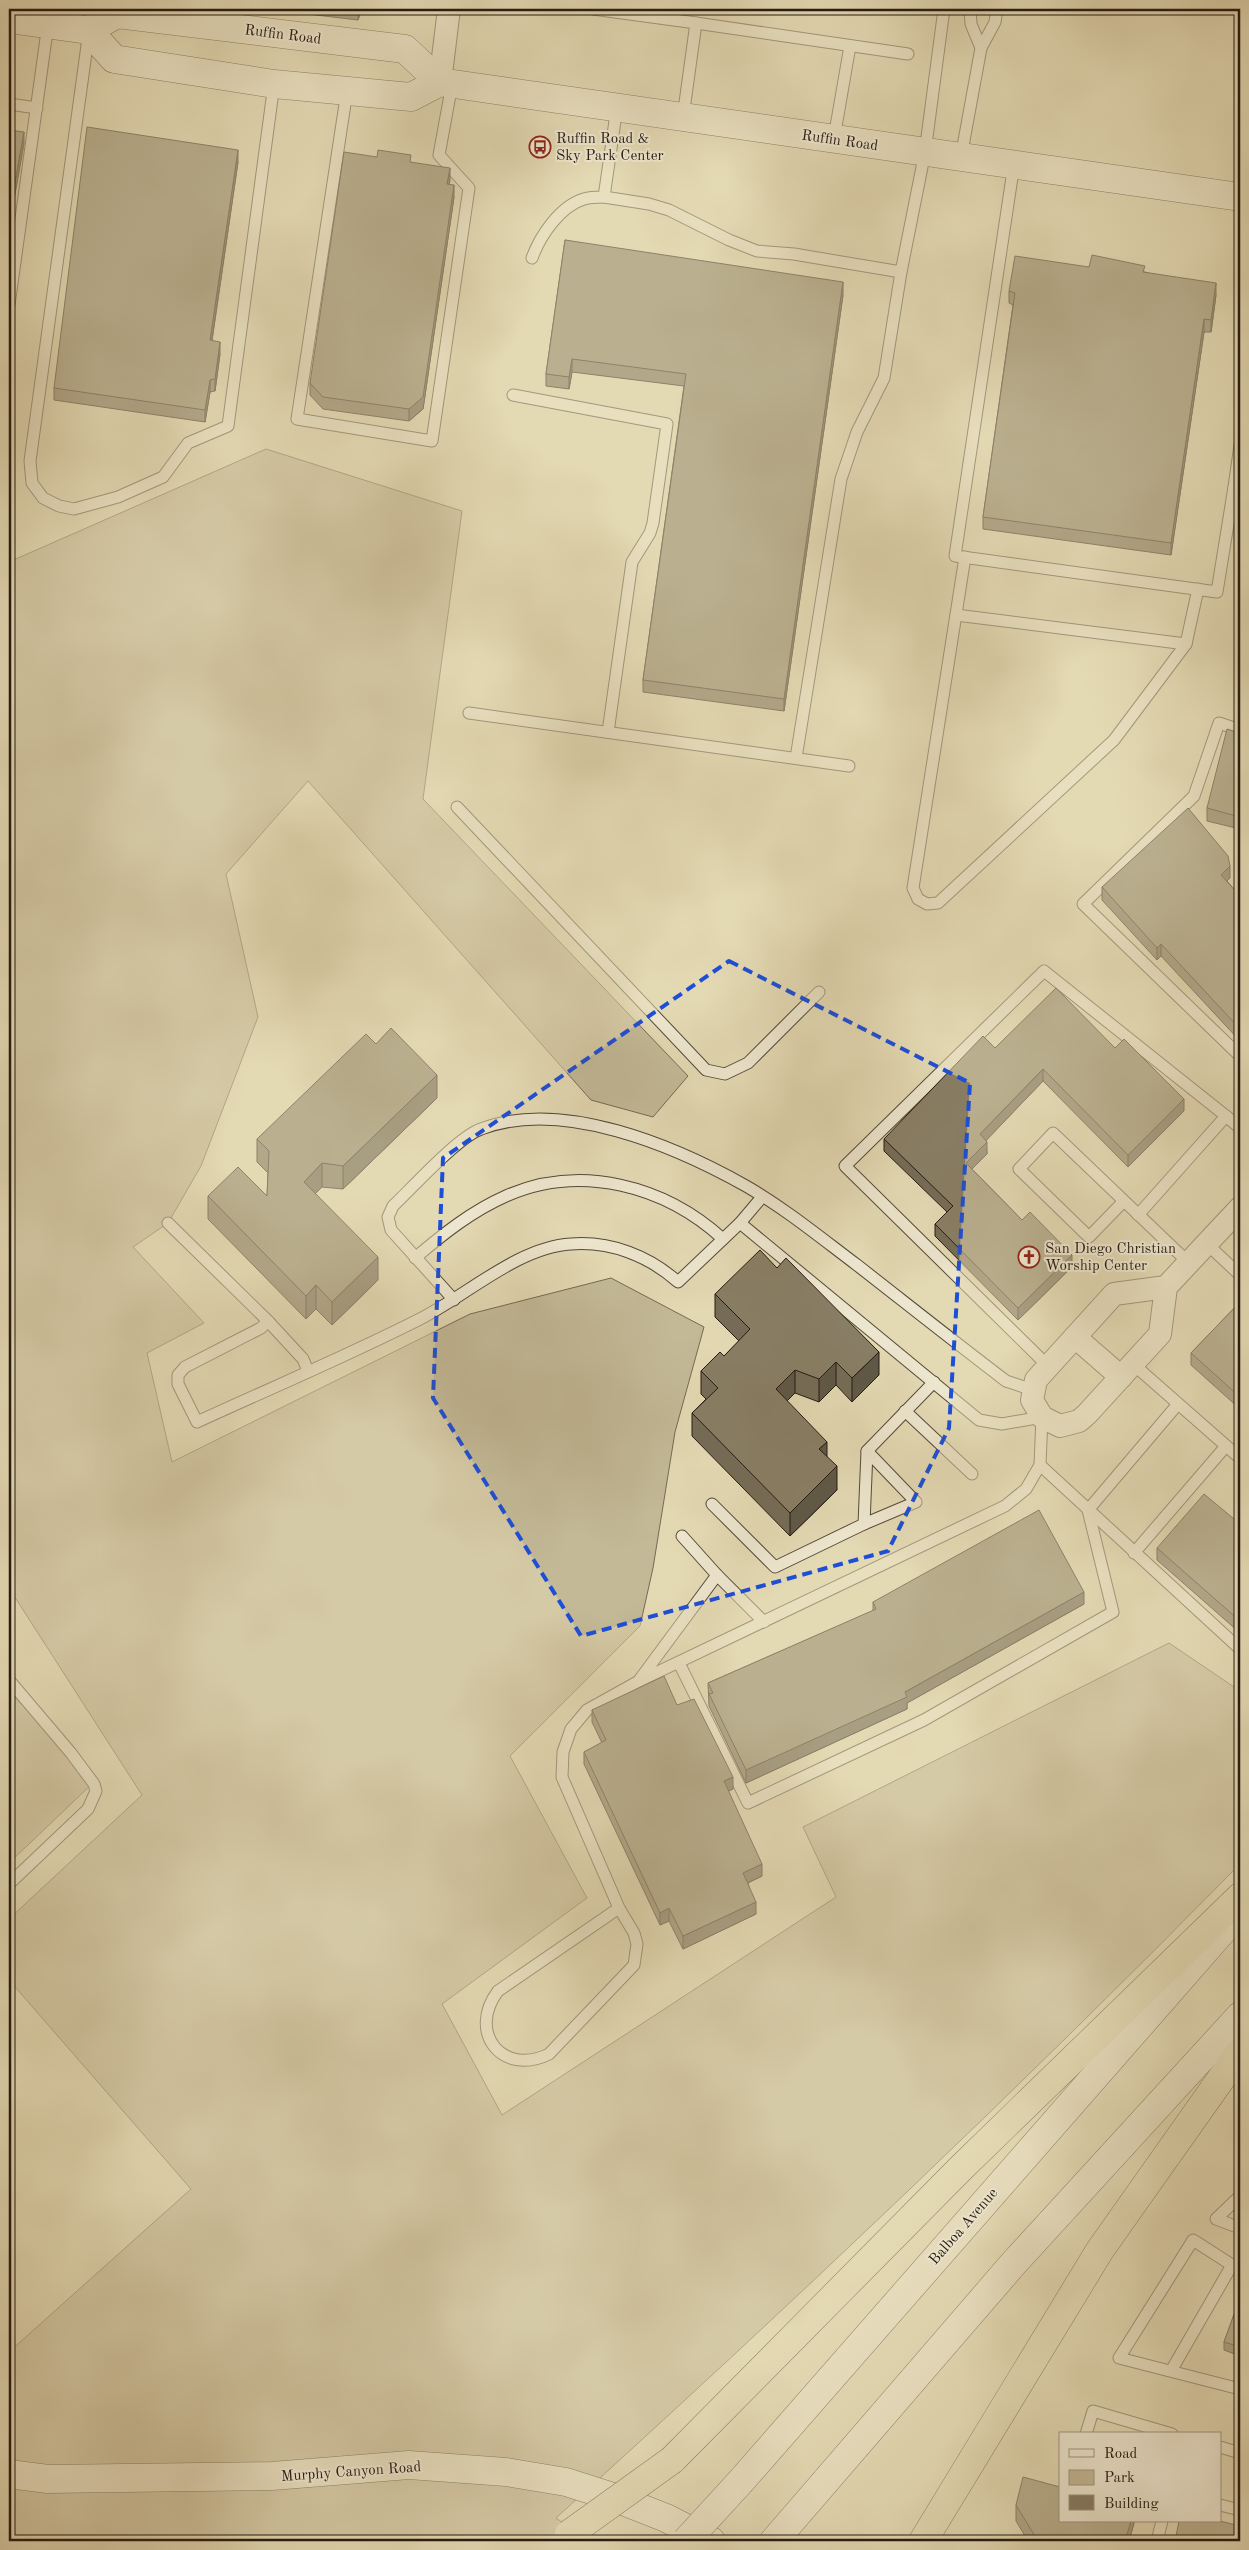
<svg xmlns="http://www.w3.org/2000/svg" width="1249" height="2550" viewBox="0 0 1249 2550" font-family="'Old Standard TT',serif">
  <rect width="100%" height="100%" fill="#e3d9b3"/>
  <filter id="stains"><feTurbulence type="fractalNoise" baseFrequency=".004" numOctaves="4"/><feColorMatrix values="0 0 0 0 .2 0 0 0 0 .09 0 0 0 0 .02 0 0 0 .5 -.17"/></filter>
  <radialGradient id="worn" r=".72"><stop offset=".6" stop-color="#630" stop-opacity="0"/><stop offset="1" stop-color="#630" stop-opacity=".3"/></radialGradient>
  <g fill="#c3b997" stroke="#746a54">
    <path d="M266 449 462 511 423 799 688 1076 653 1117 591 1100 308 781 226 874 258 1017 201 1166 168 1223 133 1247 204 1323 147 1353 172 1462 470 1314 611 1278 704 1327 675 1432 653 1568 640 1626 510 1756 587 1898 442 2004 502 2115 836 1897 803 1827 1169 1643 1240 1691V1864C1019 2089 790 2306 556 2518L589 2541H9V2352L191 2189 9 1980V1919L142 1795 9 1588V562Z"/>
    <path d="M9 1691 95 1781 9 1863Z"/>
  </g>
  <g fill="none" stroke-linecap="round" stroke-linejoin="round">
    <g stroke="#544a3a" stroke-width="13">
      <g id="service">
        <path d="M92 9 30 461 32 483 43 498 59 506 74 509 118 497 163 477 188 443 228 426 274 84"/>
        <path d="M593 9 696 23 683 117"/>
        <path d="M970 9 971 24 981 48"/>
        <path d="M696 23 908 54"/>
        <path d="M347 91 297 419 432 441 469 188 439 155 452 84"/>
        <path d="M9 104 37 108"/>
        <path d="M834 138 850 46"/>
        <path d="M961 157 981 48 995 22 997 9"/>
        <path d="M1014 164 955 556 1217 592 1234 487 1240 488"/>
        <path d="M604 197 649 204 669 210 729 240 757 251 794 254 901 272 925 152 944 9"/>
        <path d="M532 258C540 236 560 206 584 199 590 197 597 197 604 197L617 107"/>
        <path d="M9 305 48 24"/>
        <path d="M513 395 667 424 653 523 650 533 632 562 608 732"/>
        <path d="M1234 487 1240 445"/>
        <path d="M965 557 913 888 918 899 927 904 938 903 1114 740 1186 644 1198 589"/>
        <path d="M956 615 1186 644"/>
        <path d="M469 713 849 766"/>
        <path d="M1240 730 1219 723 1194 796 1083 904 1240 1056"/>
        <path d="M796 758 841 479 857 432 884 378 901 272"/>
        <path d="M457 807 706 1070 725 1074 748 1063 819 992"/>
        <path d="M1124 1201 1089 1237 1019 1169 1053 1133 1189 1263"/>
        <path d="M1138 1215 1226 1116 1240 1128"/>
        <path d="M168 1223 268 1321 303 1359 308 1371"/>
        <path d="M740 1223 979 1420 1002 1424 1042 1417 1040 1465 1240 1649"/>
        <path d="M1207 1244 1240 1275"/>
        <path d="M415 1258C443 1234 472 1211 506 1196 581 1163 665 1186 723 1239"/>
        <path d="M454 1300 391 1230 388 1217 393 1206C413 1187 458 1137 481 1129 562 1098 675 1146 746 1186 786 1209 821 1238 857 1265 907 1304 956 1343 1006 1381L1033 1390"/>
        <path d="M268 1321 261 1328 185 1367 178 1375V1384L197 1422C271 1388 347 1356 420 1319 466 1296 518 1247 571 1244 611 1241 649 1256 678 1282L740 1223 762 1197"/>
        <path d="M1133 1364 1240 1458"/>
        <path d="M1048 1366 845 1166 1044 971 1226 1116"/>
        <path d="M905 1411 972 1474"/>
        <path d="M712 1504 775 1567 864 1524 867 1451 934 1382"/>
        <path d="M864 1524 916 1502 867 1451"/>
        <path d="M682 1536 717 1575"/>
        <path d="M1134 1553 1226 1446"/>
        <path d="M679 1663 748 1803 924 1720 1113 1612 1088 1510 1178 1404"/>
        <path d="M640 1679 717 1575 764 1622"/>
        <path d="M9 1680 71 1753 94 1784 96 1791 88 1809 9 1884"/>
        <path d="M619 1908 634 1933 637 1944 634 1965 549 2054C502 2077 467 2032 498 1991L619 1908 562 1777 563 1752 571 1729 587 1710 639 1681 1005 1506 1026 1489 1040 1465"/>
        <path d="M1240 2196 1216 2219 1240 2228"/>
        <path d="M1171 2371 1232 2265 1193 2240 1119 2358 1240 2389"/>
        <path d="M1086 2434 1093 2411 1172 2434"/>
        <path d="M1220 2447 1240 2453"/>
        <path d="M1220 2505 1240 2510"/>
        <path d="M1157 2541 1162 2521"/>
      </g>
    </g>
    <g stroke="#544a3a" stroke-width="24">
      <g id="minor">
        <path d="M440 82 449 9"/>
        <path d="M1166 1287 1114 1294 1036 1380 1032 1400 1042 1417 1060 1426 1079 1421 1087 1414 1160 1334 1166 1287 1240 1208"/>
        <path d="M1075 1337 1121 1377"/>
      </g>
    </g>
    <g stroke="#251b11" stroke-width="29">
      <g id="secondary">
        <path d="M9 19 88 30 117 14 405 49 440 82 1240 197"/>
        <path d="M88 30 114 59 274 84 411 97 440 82"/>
        <path d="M9 2474 48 2479 272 2476 409 2465 506 2472 566 2482 610 2496 666 2518 711 2541"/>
        <path d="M742 2480 1231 1921"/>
        <path d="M774 2541 1013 2264 1240 2016"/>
      </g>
    </g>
    <g stroke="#251b11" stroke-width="29">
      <g id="motorway">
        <path d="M672 2460 961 2168 1240 1897"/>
        <path d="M923 2541 1100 2250 1240 2052"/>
      </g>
    </g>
    <use href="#service" stroke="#ede6ce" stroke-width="11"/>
    <use href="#minor" stroke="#ede6ce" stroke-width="22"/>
    <use href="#secondary" stroke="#ede6ce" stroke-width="28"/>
    <use href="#motorway" stroke="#e3d9b3" stroke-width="28"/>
    <g stroke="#251b11" stroke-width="29" stroke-linecap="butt">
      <path id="secondary-bridge" d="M686 2541 742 2480"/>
    </g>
    <g stroke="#251b11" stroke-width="29" stroke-linecap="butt">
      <path id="motorway-bridge" d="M569 2534 672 2460"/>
    </g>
    <use href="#secondary-bridge" stroke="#ede6ce" stroke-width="28"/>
    <use href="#motorway-bridge" stroke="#e3d9b3" stroke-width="28"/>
  </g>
  <g fill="#756c57" stroke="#251b11">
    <path d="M265 9H362L358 20Z"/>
    <path d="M238 162 212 341 220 354 215 391 210 392 205 422 54 400V388Z"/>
    <path d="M411 162 450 180 449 184 454 197 423 409 409 421 323 409 310 395V383Z"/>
    <path d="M565 240 843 295 784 711 643 692V680L684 386 572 372 569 389 546 386V374Z"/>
    <path d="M1089 267 1145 272 1216 295 1211 332H1204L1171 555 983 529V517L1013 305 1009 303V291Z"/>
    <path d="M1240 733V829L1207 821V808Z"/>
    <path d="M1230 878 1227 881 1240 896V1041L1161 956 1157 960 1102 900V887Z"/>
    <path d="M376 1044 437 1098 343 1189 322 1187 315 1193 378 1280 332 1325 316 1309 306 1319 208 1219V1196H267L268 1173 257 1162V1139Z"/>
    <path d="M995 1048 1184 1111 1128 1167 1043 1081 986 1140 987 1154 972 1169 1022 1220 1072 1267 1018 1320 935 1236V1224L947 1212 884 1151V1139Z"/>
    <path d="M715 1294 879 1375 852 1402 836 1385 819 1402 795 1393 787 1401 827 1457 837 1490 790 1536 692 1436V1413L706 1399 701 1394V1371L724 1356 739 1341 715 1317Z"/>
    <path d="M1240 1302V1409L1191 1365V1353Z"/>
    <path d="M1240 1524V1633L1157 1560V1548Z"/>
    <path d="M873 1602 1084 1604 907 1703V1709L746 1783 709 1706 708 1683 873 1611Z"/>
    <path d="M677 1705 733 1789 728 1791 762 1876 748 1883 756 1914 683 1949 669 1921 660 1925 584 1764V1752L602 1743 592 1722V1710Z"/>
    <path d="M1240 2298V2356L1224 2350V2342Z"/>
    <path d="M1016 2505 1134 2521V2523L1129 2541H1028L1016 2521Z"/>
  </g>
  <g fill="#5f5847" stroke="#251b11">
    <path d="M358 9H362L358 20Z"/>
    <path d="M24 132V144L9 228V216Z"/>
    <path d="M238 150V162L210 352V340Z"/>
    <path d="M450 168V180L447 196V184Z"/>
    <path d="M454 185V197L423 409 409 421V409Z"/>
    <path d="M843 282V295L784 711V699Z"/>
    <path d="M1216 283V295L1211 332V320Z"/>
    <path d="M1204 319V332L1171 555V543Z"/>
    <path d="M220 342V354L215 391V379Z"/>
    <path d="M572 359V372L569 389V377Z"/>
    <path d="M210 380V392L205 422V410Z"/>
    <path d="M1230 866V878L1221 887V875Z"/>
    <path d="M1161 944V956L1157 960V948Z"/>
    <path d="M1043 1069V1081L980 1147V1134Z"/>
    <path d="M437 1075V1098L343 1189V1166Z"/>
    <path d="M1184 1099V1111L1128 1167V1155Z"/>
    <path d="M987 1142V1154L966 1175V1163Z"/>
    <path d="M322 1163V1187L304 1205V1182Z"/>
    <path d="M1072 1255V1267L1018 1320V1308Z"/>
    <path d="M378 1257V1280L332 1325V1302Z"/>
    <path d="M316 1285V1309L306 1319V1296Z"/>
    <path d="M879 1352V1375L852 1402V1378Z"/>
    <path d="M836 1362V1385L819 1402V1379Z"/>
    <path d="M795 1370V1393L776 1412V1389Z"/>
    <path d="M827 1442V1465L819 1449Z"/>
    <path d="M837 1466V1490L790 1536V1513Z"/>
    <path d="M1084 1592V1604L907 1703V1709L746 1783V1770L905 1692Z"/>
    <path d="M733 1777V1789L724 1793V1781Z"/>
    <path d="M762 1864V1876L743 1885V1873Z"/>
    <path d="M756 1902V1914L683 1949V1936Z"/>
    <path d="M669 1908V1921L660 1925V1913Z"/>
    <path d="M1131 2521H1134V2523L1129 2541H1125Z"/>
  </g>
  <g fill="#887e65" stroke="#251b11">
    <path d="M87 127 238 150 210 340 220 342 215 379 210 380 205 410 54 388Z"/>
    <path d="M9 130 24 132 9 216Z"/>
    <path d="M378 150 411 155 410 162 450 168 447 184 454 185 423 397 409 409 323 397 310 383 344 152 377 157Z"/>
    <path d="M565 240 843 282 784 699 643 680 686 374 572 359 569 377 546 374Z"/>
    <path d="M1092 255 1145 266 1143 272 1216 283 1211 320 1204 319 1171 543 983 517 1015 293 1009 291 1015 256 1089 267Z"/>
    <path d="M1227 729 1240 733V817L1207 808Z"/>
    <path d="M1188 808 1228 856 1230 866 1221 875 1240 896V1029L1161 944 1157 948 1102 887Z"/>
    <path d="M1056 988 1115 1048 1124 1039 1184 1099 1128 1155 1043 1069 980 1134 987 1142 966 1163 1022 1220 1030 1212 1072 1255 1018 1308 935 1224 953 1206 884 1139 983 1036 995 1048Z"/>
    <path d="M391 1028 437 1075 343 1166 322 1163 304 1182 378 1257 332 1302 316 1285 306 1296 208 1196 238 1167 267 1196 269 1151 257 1139 366 1034 376 1044Z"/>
    <path d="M760 1250 777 1268 786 1258 879 1352 852 1378 836 1362 819 1379 795 1370 776 1389 827 1442 819 1449 837 1466 790 1513 692 1413 718 1388 701 1371 720 1352 724 1356 750 1329 715 1294Z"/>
    <path d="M1240 1302V1397L1191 1353Z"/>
    <path d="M1204 1494 1240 1524V1621L1157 1548Z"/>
    <path d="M1039 1510 1084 1592 905 1692 907 1697 746 1770 709 1694 713 1693 708 1683 876 1609 873 1602Z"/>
    <path d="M664 1676 677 1705 694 1699 733 1777 724 1781 762 1864 743 1873 756 1902 683 1936 669 1908 660 1913 584 1752 606 1740 592 1710Z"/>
    <path d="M1240 2298V2347L1224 2342Z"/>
    <path d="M1023 2477 1060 2487V2521H1131L1125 2541H1038L1016 2505Z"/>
    <path d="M1179 2521H1220L1240 2526V2541H1175Z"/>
  </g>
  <path d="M0 0H1249V2550H0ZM729 961 970 1083 949 1428 888 1551 581 1636 433 1398 443 1158Z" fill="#e3d9b3" fill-opacity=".55" fill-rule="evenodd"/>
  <path fill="none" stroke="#1d4ed8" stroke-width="4" stroke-dasharray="10 6" stroke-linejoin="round" d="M729 961 970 1083 949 1428 888 1551 581 1636 433 1398 443 1158Z"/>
  <defs>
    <g id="bus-ring" transform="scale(1.125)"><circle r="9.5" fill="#ede6ce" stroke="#8f2418" stroke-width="1.5"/><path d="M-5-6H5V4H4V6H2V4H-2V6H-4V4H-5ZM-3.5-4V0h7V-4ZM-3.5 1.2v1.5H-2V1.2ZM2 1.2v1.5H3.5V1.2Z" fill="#8f2418"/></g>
    <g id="church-ring" transform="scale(1.125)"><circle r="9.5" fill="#ede6ce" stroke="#8f2418" stroke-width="1.5"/><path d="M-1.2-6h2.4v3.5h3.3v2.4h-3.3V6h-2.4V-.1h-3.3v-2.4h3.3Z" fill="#8f2418"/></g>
  </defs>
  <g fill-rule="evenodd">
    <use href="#bus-ring" x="540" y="147"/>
    <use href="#church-ring" x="1029" y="1257"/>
  </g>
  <g text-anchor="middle" stroke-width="4" stroke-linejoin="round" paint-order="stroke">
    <g font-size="15" fill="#251b11" stroke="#ede6ce">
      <text transform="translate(283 34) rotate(7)" y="5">Ruffin Road</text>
      <text transform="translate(840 140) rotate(8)" y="5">Ruffin Road</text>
      <text transform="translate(963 2226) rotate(-49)" y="5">Balboa Avenue</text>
      <text transform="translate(351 2471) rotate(-4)" y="5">Murphy Canyon Road</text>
    </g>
    <g font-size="15" fill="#251b11" stroke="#ede6ce" text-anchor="start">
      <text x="556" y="143">Ruffin Road &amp;<tspan x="556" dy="17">Sky Park Center</tspan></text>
      <text x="1045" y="1253">San Diego Christian<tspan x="1045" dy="17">Worship Center</tspan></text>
    </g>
  </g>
  <rect width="1249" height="2550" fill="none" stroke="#e3d9b3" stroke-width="30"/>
  <rect x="10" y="10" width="1229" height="2530" fill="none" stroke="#251b11" stroke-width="2.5"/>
  <rect x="15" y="15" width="1219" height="2520" fill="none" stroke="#251b11"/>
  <rect x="1059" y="2432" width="162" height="90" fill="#ede6ce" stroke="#9d9582"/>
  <rect x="1069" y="2449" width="25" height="8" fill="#ede6ce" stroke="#9d9582"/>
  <text x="1104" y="2458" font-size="15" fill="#251b11">Road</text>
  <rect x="1069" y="2470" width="25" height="15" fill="#c3b997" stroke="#9d9582"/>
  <text x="1104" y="2482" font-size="15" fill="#251b11">Park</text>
  <rect x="1069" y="2495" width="25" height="15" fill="#887e65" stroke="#9d9582"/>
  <text x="1104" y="2508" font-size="15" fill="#251b11">Building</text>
  <rect width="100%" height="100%" filter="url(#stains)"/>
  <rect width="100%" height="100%" fill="url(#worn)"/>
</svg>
